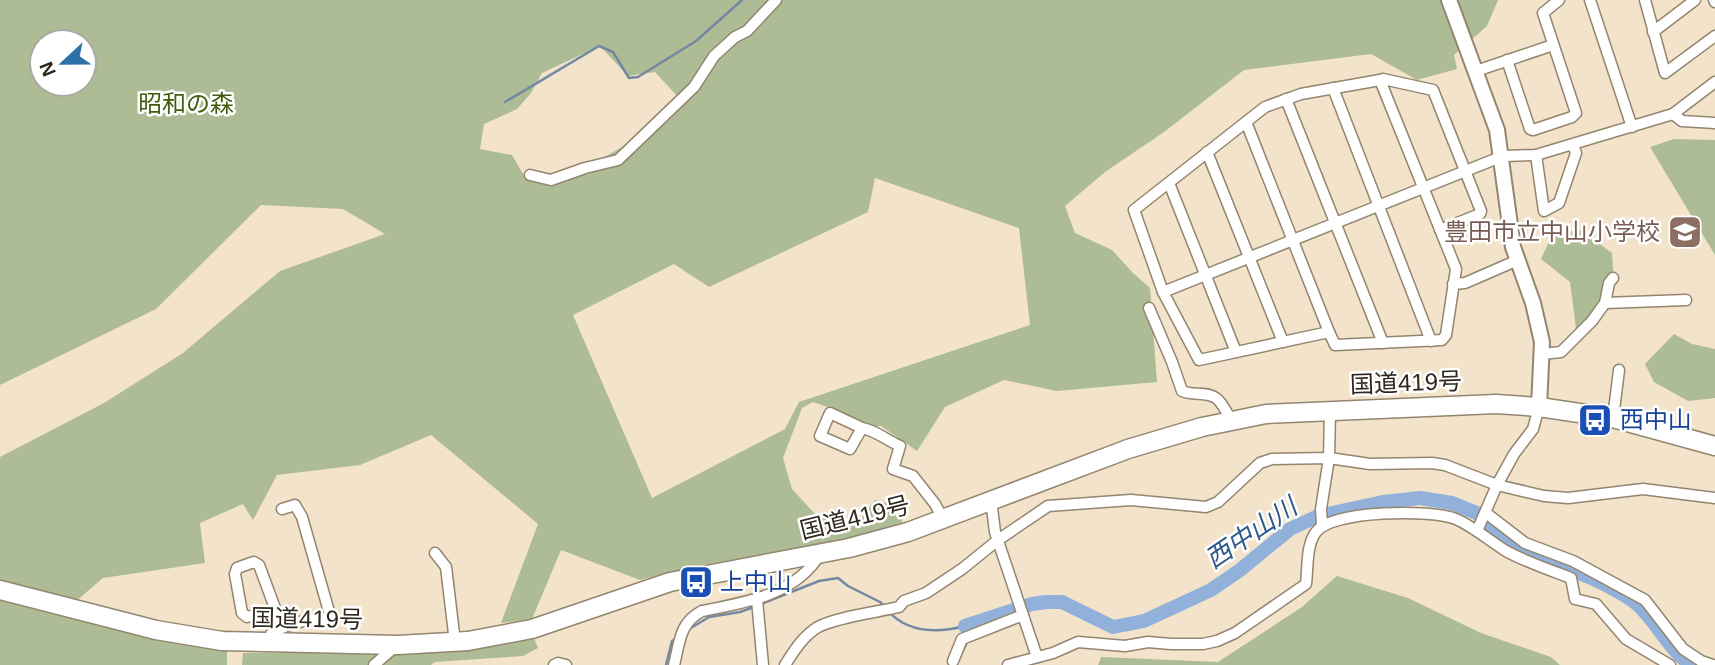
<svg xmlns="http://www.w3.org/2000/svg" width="1715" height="665" viewBox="0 0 1715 665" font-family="Helvetica,'Noto Sans JP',sans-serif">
  <rect width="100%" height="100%" fill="#f2e3ca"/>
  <g fill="#adbc95" fill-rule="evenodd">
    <path d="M0 0H1498L1487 26 1454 55 1457 69 1417 80 1371 54 1244 70 1164 132 1105 172 1065 206 1075 233 1112 250 1133 273 1150 288 1157 382 1057 391 1004 380 945 407 917 451 881 426 868 427 839 411 813 402 802 408 783 458 792 489 816 515 856 525 875 500 903 507 901 530 692 567 640 580 561 550 532 619 501 623 538 524 431 435 360 465 277 475 253 520 243 504 200 523 205 563 103 578 68 608 0 581V457L104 403 183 353 280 271 385 234 343 209 261 205 156 309 0 385ZM42 42H84V84H42ZM600 46 628 76 655 72 678 97 643 135 601 159 527 181 512 155 480 149 484 124 517 109 531 93 542 73ZM875 178 1019 228 1030 325 799 402 785 429 652 498 573 315 674 264 709 287 868 212Z"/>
    <path d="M1674 139 1715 140V255L1650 147Z"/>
    <path d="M1581 230 1612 253 1614 283 1597 307 1583 338 1577 336 1570 282 1541 259 1553 233Z"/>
    <path d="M1674 334 1692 344 1715 349V398L1688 401 1654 382 1645 364Z"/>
    <path d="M1337 576 1408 598 1481 633 1551 657 1560 665H1098L1101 657 1218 662 1302 607Z"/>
    <path d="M0 600 117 627 227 649V665H0Z"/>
    <path d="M534 638 538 648 523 656 435 662 431 665H242L243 653H428Z"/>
  </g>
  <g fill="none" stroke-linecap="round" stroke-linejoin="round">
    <g stroke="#7388a3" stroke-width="2.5">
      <path d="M505 102 599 46 613 52 629 78 638 77 696 41 742 0"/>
      <path d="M761 604 819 581 838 578 848 586 880 602 884 606"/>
      <path d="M888 611C908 633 938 633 965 626L967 634"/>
      <path d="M686 631 709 617 740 612 754 607"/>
      <path d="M959 659 968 640"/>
      <path d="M666 665 672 641 678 637"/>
    </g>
    <path stroke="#91b1db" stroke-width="14" d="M965 626 1032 604 1046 602H1062L1113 627 1144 621 1211 590 1240 570 1290 529 1318 516 1383 502 1420 498 1452 503 1479 514C1495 548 1567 566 1600 582 1612 588 1627 596 1637 604 1658 623 1668 649 1691 665"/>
    <g stroke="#93856f" stroke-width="13">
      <g id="street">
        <path d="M1590 0 1632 127"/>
        <path d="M1645 0 1665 73 1715 36"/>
        <path d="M1714 0 1715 2"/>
        <path d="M1653 32 1695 0"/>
        <path d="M1507 60 1530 129 1533 130 1572 117 1576 113 1543 13 1559 0"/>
        <path d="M1476 71 1553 45"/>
        <path d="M1380 80 1456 269 1446 335 1442 340 1335 345 1329 332 1199 360 1163 292 1134 210 1265 107 1301 94 1380 80 1383 79 1433 90 1481 211 1480 214 1440 230"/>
        <path d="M1333 88 1431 341"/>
        <path d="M1286 99 1383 343"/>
        <path d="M1673 114 1682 121 1715 123"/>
        <path d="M1246 122 1329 332"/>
        <path d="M1207 152 1283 342"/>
        <path d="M1536 155 1544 211 1559 203 1576 153 1573 145"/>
        <path d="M530 175 551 180 585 168 618 160 694 87 714 56 735 37 747 31 776 0"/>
        <path d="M1169 183 1236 352"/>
        <path d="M1453 284 1465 283 1518 260"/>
        <path d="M1163 292 1503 156 1536 155 1673 114 1715 82"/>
        <path d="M1605 303 1686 300"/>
        <path d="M1149 308 1172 362 1182 391C1192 396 1206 391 1216 398 1223 403 1228 415 1232 422"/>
        <path d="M1542 354 1561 352 1592 321 1605 303 1609 283 1613 278"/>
        <path d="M1613 418 1619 370"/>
        <path d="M862 428 830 413 820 436 850 449 862 428C877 431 886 440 900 446L893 469 913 476 935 504 943 519"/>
        <path d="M991 500 995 532 1037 657"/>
        <path d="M1486 513 1525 543 1573 561 1645 600 1683 649 1701 661 1713 665"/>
        <path d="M1322 525 1321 509 1329 458 1330 411"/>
        <path d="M1477 531 1497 485 1514 454 1533 429 1539 407"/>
        <path d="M435 553 446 567 455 642"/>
        <path d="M757 600 763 665"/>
        <path d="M274 610 247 617 242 613 235 574 237 568 254 562 259 565 282 627"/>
        <path d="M272 643 271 634C290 622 306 620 328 618L330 615 302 517 295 505 282 509"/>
        <path d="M953 661 962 639 1023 615"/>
        <path d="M374 665 397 645"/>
        <path d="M554 665 558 663 566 665"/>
        <path d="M674 665C680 642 679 623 702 611 744 603 796 595 820 554"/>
        <path d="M785 665C794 651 803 636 818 627 836 617 878 612 899 607L904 601 926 593 962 569 998 540 1048 506 1131 500 1206 507 1218 502 1260 463 1272 459 1329 458 1370 464 1432 463 1445 465 1497 485 1544 496 1568 498 1643 489 1715 498"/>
        <path d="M1008 665 1053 653 1078 642 1125 646 1148 642 1171 644H1203L1217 641 1235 633 1306 584C1308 568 1306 545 1316 532 1332 510 1432 509 1456 519 1474 527 1490 541 1506 551 1526 562 1550 570 1571 578L1575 599 1596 604 1626 639 1670 665"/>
      </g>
    </g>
    <g stroke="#93856f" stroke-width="18">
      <path id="secondary" d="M1449 0 1497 130 1513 247 1533 303 1542 342 1539 407"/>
    </g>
    <g stroke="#93856f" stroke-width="21">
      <path id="highway" d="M0 590 156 630 222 641 398 645 468 641 532 629 670 582 849 548 908 532 1128 449 1202 427 1266 414 1496 404 1539 407 1613 418 1715 446"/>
    </g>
    <use href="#street" stroke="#fff" stroke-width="10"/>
    <use href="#secondary" stroke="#fff" stroke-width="14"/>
    <use href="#highway" stroke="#fff" stroke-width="18"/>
  </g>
  <defs>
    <g id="school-square" transform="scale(1.75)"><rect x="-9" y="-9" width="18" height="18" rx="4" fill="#8d6e63" stroke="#fff"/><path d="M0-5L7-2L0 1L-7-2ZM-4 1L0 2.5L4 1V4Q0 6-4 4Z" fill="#fff"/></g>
    <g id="bus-square" transform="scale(1.75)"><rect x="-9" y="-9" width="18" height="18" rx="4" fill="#1a4fb4" stroke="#fff"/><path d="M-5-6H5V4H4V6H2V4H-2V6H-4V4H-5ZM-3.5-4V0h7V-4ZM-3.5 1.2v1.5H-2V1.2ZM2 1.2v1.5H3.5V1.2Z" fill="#fff"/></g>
  </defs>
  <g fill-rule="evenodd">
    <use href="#school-square" x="1685" y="232"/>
    <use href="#bus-square" x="1595" y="420"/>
    <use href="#bus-square" x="696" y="582"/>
  </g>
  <g text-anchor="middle" stroke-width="5" stroke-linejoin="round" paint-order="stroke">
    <g font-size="24" fill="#455b10" stroke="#fff">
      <text x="186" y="112">昭和の森</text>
    </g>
    <g font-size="24" fill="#785e54" stroke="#fff" text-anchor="end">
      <text x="1660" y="240">豊田市立中山小学校</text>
    </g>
    <g font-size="24" fill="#2e281f" stroke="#fff">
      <text transform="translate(1406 383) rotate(-2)" y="8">国道419号</text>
      <text transform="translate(855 518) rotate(-14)" y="8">国道419号</text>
      <text transform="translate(307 619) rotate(1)" y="8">国道419号</text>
    </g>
    <g font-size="24" fill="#164399" stroke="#fff" text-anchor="start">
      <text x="1620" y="428">西中山</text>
      <text x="720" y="590">上中山</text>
    </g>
    <g font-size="26" font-style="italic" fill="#2e598f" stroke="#fff">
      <text transform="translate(1251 533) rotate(-34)" y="9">西中山川</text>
    </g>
  </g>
  <g transform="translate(63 63) rotate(248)"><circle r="33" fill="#ffffff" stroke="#aba9a5" stroke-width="2"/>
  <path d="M0-5L12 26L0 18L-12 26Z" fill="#2e71a7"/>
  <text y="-10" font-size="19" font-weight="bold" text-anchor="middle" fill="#2e281f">N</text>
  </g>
</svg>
